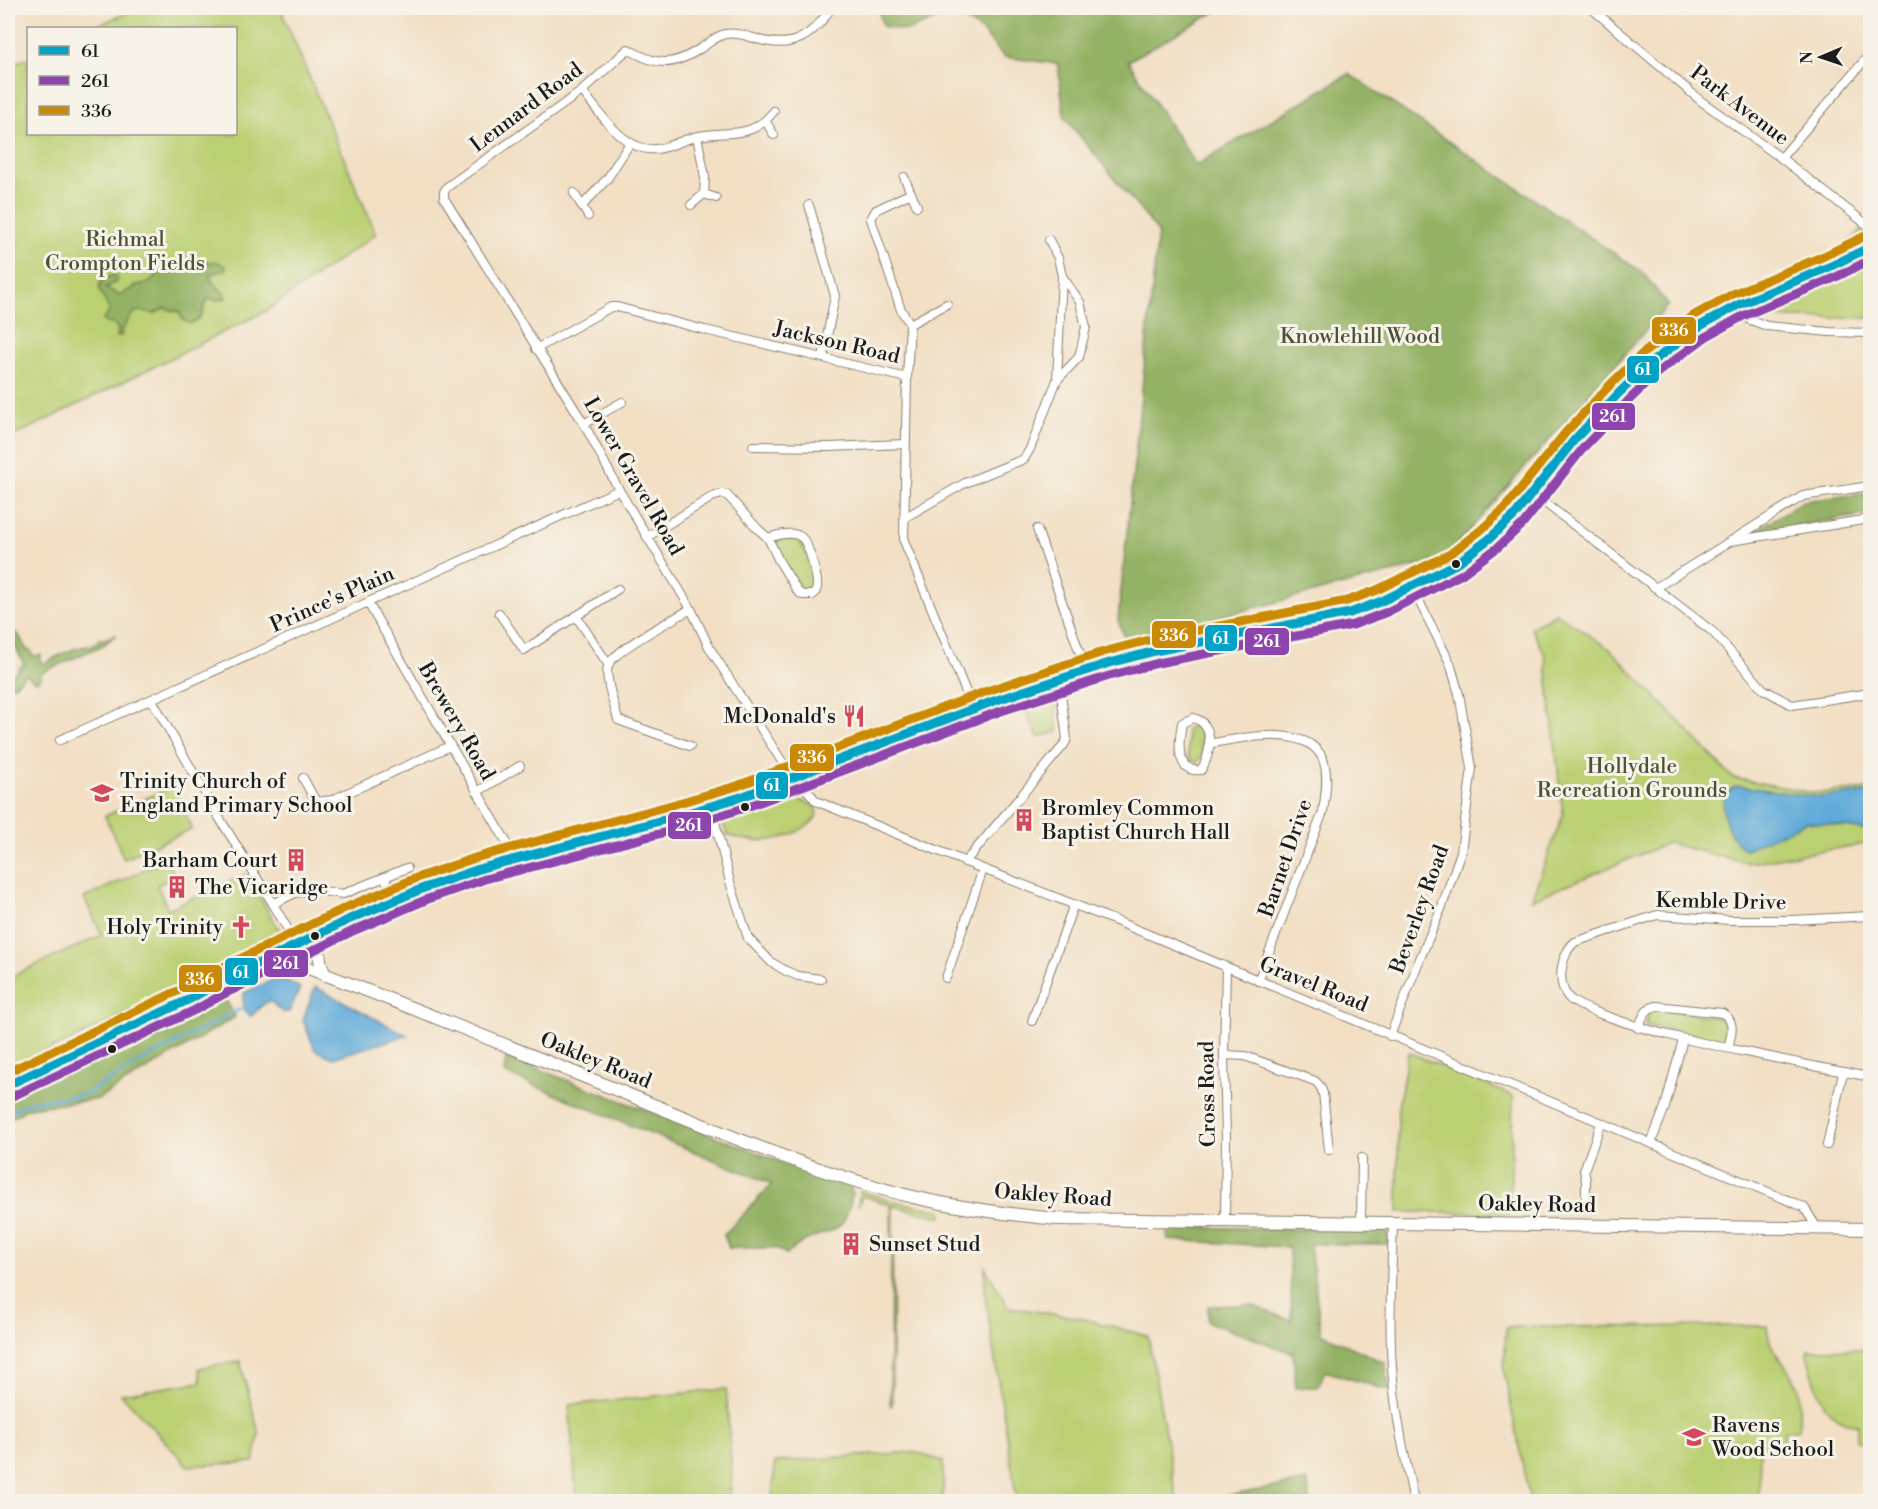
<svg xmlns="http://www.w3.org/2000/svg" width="1878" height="1509" viewBox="0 0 1878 1509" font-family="'Libre Bodoni',serif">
  <rect width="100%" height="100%" fill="#f7f3e8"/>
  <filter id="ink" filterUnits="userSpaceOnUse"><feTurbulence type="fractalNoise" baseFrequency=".0167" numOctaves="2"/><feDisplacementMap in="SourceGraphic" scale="12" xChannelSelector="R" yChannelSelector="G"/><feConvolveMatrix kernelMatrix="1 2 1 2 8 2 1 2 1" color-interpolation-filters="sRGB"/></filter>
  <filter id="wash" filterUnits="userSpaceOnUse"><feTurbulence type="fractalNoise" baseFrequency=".008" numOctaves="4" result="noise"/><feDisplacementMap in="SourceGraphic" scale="24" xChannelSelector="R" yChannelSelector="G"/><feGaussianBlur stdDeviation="1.35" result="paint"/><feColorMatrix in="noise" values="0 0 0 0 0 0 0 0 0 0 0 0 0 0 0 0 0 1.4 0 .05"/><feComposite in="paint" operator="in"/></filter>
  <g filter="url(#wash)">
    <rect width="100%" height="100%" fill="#f2dfc4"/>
    <g fill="#bbd073" stroke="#6c7648" stroke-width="1.5">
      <path d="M139 8H280L376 234 266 311 8 439V66L28 58V134H236V28H91Z"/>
      <path d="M1870 223V318H1775L1757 311 1786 298Z"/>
      <path d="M782 538 796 539C807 546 812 574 814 587L810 591 803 592 801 590 784 563 776 544Z"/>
      <path d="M1556 613 1610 649 1733 778 1814 793 1870 789V843L1747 863 1668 843 1531 900 1563 815 1545 655 1531 628Z"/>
      <path d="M1053 693 1058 732 1038 737 1022 705Z"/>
      <path d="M1193 725 1199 727 1201 731 1202 755 1198 762 1190 761 1188 753 1187 730Z"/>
      <path d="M174 786 192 829 124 859 105 816Z"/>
      <path d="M790 796 815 806C819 815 816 820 808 825 786 842 753 845 728 835L722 822 724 817 750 812 768 806 774 800Z"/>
      <path d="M167 859 175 877 157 885 168 909 245 875 285 938 221 972 8 1069V978L102 935 84 898Z"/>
      <path d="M1656 1009 1723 1018 1729 1025 1726 1039 1722 1041 1646 1025C1645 1019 1649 1011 1656 1009Z"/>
      <path d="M1408 1052 1513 1096 1510 1213 1398 1212V1108Z"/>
      <path d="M860 1191 893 1201 942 1211V1217L893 1206 892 1406 890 1405 891 1205 863 1196 861 1198 858 1206Z"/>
      <path d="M985 1267 1008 1307 1081 1318 1148 1336 1177 1501H1017L985 1296Z"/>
      <path d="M1767 1326C1770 1355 1780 1355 1793 1377 1802 1391 1799 1412 1799 1429L1784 1431V1447L1760 1448 1759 1501H1530L1504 1372 1506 1327Z"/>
      <path d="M1870 1349V1441L1857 1442V1424C1821 1424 1816 1382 1807 1355L1808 1350Z"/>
      <path d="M240 1361 259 1434 254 1462 188 1466 121 1394 201 1382 199 1368Z"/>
      <path d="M726 1389 732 1477 729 1501H577L569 1405Z"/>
      <path d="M913 1452 943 1461V1501H772L775 1462Z"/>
    </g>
    <g fill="#94b265" stroke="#586740" stroke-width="1.5">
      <path d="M878 8H1222L1128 61 1196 165 1349 74 1643 273 1668 305 1444 559 1142 637 1125 639 1118 620 1158 232 1064 117 1058 64 1004 57 981 30 958 16 943 17 906 31 883 26Z"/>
      <path d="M206 260 209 263C214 260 221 262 226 267L225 270 209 275C211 286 223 287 226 298L219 300 208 299C199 312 208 315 190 324L183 320 179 312 165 308 154 314C131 306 133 315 121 332L122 335 117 337 118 329 115 324 106 323 103 320 110 311C103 295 88 282 114 275L117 277 116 282 105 288 120 295 138 285 150 282 159 273 173 266 183 267 187 263 196 265Z"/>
      <path d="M1870 493V514L1754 532 1803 501Z"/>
      <path d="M8 612 12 622V630L19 635 26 649 31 651 33 656 41 655 40 661 44 664C53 658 64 653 74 649 85 645 92 648 100 639H105L117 634 105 644 41 673 40 680 34 681 26 674 16 684 8 687V676L15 673 21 666 24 665 12 638V633L8 627Z"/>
      <path d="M224 996 235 1017 98 1099 28 1108 8 1120V1094Z"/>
      <path d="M506 1057 816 1175 850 1186C853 1192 852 1198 850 1204 843 1234 830 1229 807 1240 800 1243 793 1249 787 1254L775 1248H729L724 1235 772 1184 504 1073Z"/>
      <path d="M1166 1227 1387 1230 1389 1244H1310L1321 1333 1385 1363 1390 1391 1325 1371 1318 1387 1296 1388 1293 1353 1208 1322V1306L1252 1305 1292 1321 1289 1247 1168 1240Z"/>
      <path d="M1308 1481 1309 1501H1210L1226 1496Z"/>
    </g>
    <g fill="#61abd9" stroke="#3e647a" stroke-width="1.5">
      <path d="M1738 786 1818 797 1870 792V831L1828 824 1806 822 1746 849C1730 843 1718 810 1726 794 1729 789 1733 788 1738 786Z"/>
      <path d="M277 978 286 980 300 988 289 1012H282L270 1001 265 1003 251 1016 246 1013 243 1000 244 993Z"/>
      <path d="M315 987 407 1035 333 1058 315 1050 303 1020Z"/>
    </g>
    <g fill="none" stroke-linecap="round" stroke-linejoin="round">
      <path stroke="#61abd9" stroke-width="3" d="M8 1113 30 1102 84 1095 144 1060 244 1007"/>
    </g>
  </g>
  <g filter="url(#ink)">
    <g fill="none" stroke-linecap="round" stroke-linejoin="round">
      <g stroke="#877e70" stroke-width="10">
        <g id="street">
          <path d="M831 8C812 37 792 50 757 39 746 36 737 32 725 34 716 36 709 43 701 48 673 67 657 66 628 49L582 91 447 187 444 192V198L584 424 619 490 691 609 709 647 788 771 803 785 816 801 983 869 1116 921 1804 1207 1814 1223V1228"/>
          <path d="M1591 8 1701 101 1781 158 1870 227"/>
          <path d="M582 91C596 108 616 138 637 146 660 156 677 140 699 136 730 130 751 140 774 111"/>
          <path d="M766 122 774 135"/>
          <path d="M697 136 705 177 704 194"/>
          <path d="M1781 158 1870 54"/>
          <path d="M904 177 911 193"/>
          <path d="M574 193 588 216"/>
          <path d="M691 205 704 194 716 198"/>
          <path d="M809 205 835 296 823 357"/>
          <path d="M582 206 607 179 630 143"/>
          <path d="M1738 305 1743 315 1748 319 1767 326 1829 332 1870 333"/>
          <path d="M910 324 901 310 871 219 876 210 911 193 917 206"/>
          <path d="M536 349 611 307H617L705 330 907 378 904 541 973 709"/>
          <path d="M907 378 910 324 947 304"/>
          <path d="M1057 380 1062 276"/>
          <path d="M584 424 622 402"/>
          <path d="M753 446 829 447 905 444"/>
          <path d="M1532 493 1713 632 1763 689 1792 705 1870 693"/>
          <path d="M904 518 965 483 1024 459 1030 449 1057 380 1079 357 1086 327 1080 302 1062 276 1058 258 1049 240"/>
          <path d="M1037 529 1086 671"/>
          <path d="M647 537 712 497 722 494 727 495 758 529 768 538 779 561 798 592 803 595H813C816 591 817 591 817 586 818 578 808 541 801 537 793 531 777 535 768 538"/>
          <path d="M1731 541 1870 519"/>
          <path d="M1657 587 1803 496 1870 486"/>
          <path d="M368 603 510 848 513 858"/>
          <path d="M499 613 524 650 618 589"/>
          <path d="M576 616 608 664"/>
          <path d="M152 700 220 819 273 904 295 893 314 890 343 894 407 868"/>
          <path d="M1193 718C1216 723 1211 756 1201 770 1174 774 1179 740 1182 723Z"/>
          <path d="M60 740 619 490"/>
          <path d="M1209 744C1240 738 1316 721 1325 766 1328 781 1325 797 1323 812L1258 981"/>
          <path d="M690 746 618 720C615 707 604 677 608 666 613 650 674 619 691 609"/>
          <path d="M303 778 316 802 332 800 450 746"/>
          <path d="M477 792 520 766"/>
          <path d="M711 806 730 882 748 938 771 962 786 971 798 976 821 979"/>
          <path d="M965 862 1064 745 1067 739 1059 679"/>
          <path d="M385 878 395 900"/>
          <path d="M273 904 297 945"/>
          <path d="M1870 916 1793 920H1730L1657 915 1575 942C1560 954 1554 990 1574 1002 1586 1009 1600 1014 1612 1018 1654 1033 1697 1042 1741 1051 1784 1060 1827 1069 1870 1077"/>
          <path d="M946 978 983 869"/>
          <path d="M1032 1021 1074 904"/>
          <path d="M1638 1028C1643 1017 1645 1008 1657 1006L1722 1013C1737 1021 1731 1035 1728 1048"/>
          <path d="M1390 1036 1419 961 1441 909 1461 852 1472 768 1459 694 1450 663 1412 587"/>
          <path d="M1224 1055 1245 1056 1315 1081 1320 1086 1323 1093 1329 1150"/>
          <path d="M1651 1143 1665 1107 1683 1039"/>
          <path d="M1827 1145 1843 1072"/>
          <path d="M1586 1206V1181L1584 1170 1601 1124"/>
          <path d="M1225 1220 1226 1138 1224 1055 1226 967"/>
          <path d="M1361 1221 1362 1158"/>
          <path d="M1393 1222C1392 1274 1388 1327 1393 1379 1396 1420 1406 1461 1414 1502"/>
        </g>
      </g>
      <g stroke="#877e70" stroke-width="14">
        <g id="primary">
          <path d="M282 952 287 960C391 999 493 1040 595 1081 695 1122 796 1166 901 1194 952 1207 1004 1214 1057 1219L1870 1229"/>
          <path d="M325 975C317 956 318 950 326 931"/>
          <path d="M8 1085 190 999 216 984 350 919 424 888 482 868 671 818 741 797 994 701 1106 664 1155 651 1327 618 1350 613 1382 601 1412 587 1456 564 1489 539 1514 516 1575 439 1619 393 1649 364 1700 326 1738 305 1829 267 1870 247"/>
        </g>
      </g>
      <use href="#street" stroke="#fff" stroke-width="8"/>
      <use href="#primary" stroke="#fff" stroke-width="12"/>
      <g stroke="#f7f3e8" stroke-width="14">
        <path id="bus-1" d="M8 1085 190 999 216 984 350 919 424 888 482 868 671 818 741 797 994 701 1106 664 1155 651 1350 613 1382 601 1456 564 1489 539 1514 516 1575 439 1619 393 1649 364 1700 326 1738 305 1829 267 1870 247"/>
      </g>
      <g stroke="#f7f3e8" stroke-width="14">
        <path id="bus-2" d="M13 1096 195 1010 222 995 355 930 428 899 485 879 674 830 744 808 998 712 1109 676 1158 663 1353 625 1387 612 1462 574 1497 548 1523 524 1584 447 1628 401 1657 373 1707 336 1743 316 1834 278 1870 260"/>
      </g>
      <g stroke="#f7f3e8" stroke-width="14">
        <path id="bus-3" d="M8 1072 184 988 211 973 345 908 419 877 478 857 668 806 737 786 990 690 1103 652 1153 639 1347 601 1377 590 1450 554 1481 530 1505 508 1566 432 1610 385 1642 354 1693 316 1733 294 1824 256 1865 236"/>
      </g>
      <use href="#bus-1" stroke="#01a2c5" stroke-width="9"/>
      <use href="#bus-2" stroke="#8e44ad" stroke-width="9"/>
      <use href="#bus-3" stroke="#cb8a06" stroke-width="9"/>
    </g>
  </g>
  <defs>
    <g id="restaurant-bare" transform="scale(1.8)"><path d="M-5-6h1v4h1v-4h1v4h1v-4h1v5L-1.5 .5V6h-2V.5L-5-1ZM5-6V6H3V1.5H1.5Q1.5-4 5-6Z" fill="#d1495b" stroke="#f7f3e8" stroke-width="2.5" paint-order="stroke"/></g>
    <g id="school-bare" transform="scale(1.8)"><path d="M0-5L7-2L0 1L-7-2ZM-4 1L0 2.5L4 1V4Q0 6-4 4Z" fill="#d1495b" stroke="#f7f3e8" stroke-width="2.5" paint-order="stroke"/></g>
    <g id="building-bare" transform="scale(1.8)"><path d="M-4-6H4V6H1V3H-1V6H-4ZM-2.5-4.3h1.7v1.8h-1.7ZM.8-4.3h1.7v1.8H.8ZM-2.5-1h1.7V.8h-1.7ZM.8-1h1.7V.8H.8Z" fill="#d1495b" stroke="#f7f3e8" stroke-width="2.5" paint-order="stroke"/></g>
    <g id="church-bare" transform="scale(1.8)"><path d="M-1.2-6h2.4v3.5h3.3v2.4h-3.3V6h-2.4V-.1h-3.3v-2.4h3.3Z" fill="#d1495b" stroke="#f7f3e8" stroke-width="2.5" paint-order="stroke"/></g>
  </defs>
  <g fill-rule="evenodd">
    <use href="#restaurant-bare" x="854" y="716"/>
    <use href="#school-bare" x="102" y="793"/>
    <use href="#building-bare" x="1024" y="820"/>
    <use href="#building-bare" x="296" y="860"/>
    <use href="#building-bare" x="177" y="887"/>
    <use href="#church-bare" x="241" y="927"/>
    <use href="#building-bare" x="851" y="1244"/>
    <use href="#school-bare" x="1694" y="1437"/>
  </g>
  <g fill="#1c1c1c" stroke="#f7f3e8" stroke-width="2">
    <circle cx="1456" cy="564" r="5"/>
    <circle cx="745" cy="807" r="5"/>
    <circle cx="315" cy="936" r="5"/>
    <circle cx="112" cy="1049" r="5"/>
  </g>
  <g text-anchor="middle" stroke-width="6" stroke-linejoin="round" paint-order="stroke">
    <g font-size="21" fill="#1c1c1c" stroke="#f7f3e8">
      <text transform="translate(1740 105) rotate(37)" y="7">Park Avenue</text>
      <text transform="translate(526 107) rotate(-37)" y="7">Lennard Road</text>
      <text transform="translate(837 342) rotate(13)" y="7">Jackson Road</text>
      <text transform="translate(634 476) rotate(60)" y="7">Lower Gravel Road</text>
      <text transform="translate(332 599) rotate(-24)" y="7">Prince's Plain</text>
      <text transform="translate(457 721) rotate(60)" y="7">Brewery Road</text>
      <text transform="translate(1285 858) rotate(-71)" y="7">Barnet Drive</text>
      <text transform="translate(1721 901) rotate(1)" y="7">Kemble Drive</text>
      <text transform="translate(1419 909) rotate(-70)" y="7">Beverley Road</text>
      <text transform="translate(1314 984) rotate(22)" y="7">Gravel Road</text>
      <text transform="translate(596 1060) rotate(22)" y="7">Oakley Road</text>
      <text transform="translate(1207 1094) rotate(-91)" y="7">Cross Road</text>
      <text transform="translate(1053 1195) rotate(4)" y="7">Oakley Road</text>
      <text transform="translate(1537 1204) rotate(1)" y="7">Oakley Road</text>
    </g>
    <g font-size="21" fill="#4c5236" stroke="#f7f3e8">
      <text x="125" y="246">Richmal<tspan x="125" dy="24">Crompton Fields</tspan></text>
      <text x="1360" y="343">Knowlehill Wood</text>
      <text x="1632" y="773">Hollydale<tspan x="1632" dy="24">Recreation Grounds</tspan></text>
    </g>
    <g font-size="21" fill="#1c1c1c" stroke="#f7f3e8" text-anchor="start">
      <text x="836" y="723" text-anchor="end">McDonald's</text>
      <text x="120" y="788">Trinity Church of<tspan x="120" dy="24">England Primary School</tspan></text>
      <text x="1042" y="815">Bromley Common<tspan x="1042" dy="24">Baptist Church Hall</tspan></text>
      <text x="278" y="867" text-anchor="end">Barham Court</text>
      <text x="195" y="894">The Vicaridge</text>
      <text x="223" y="934" text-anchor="end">Holy Trinity</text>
      <text x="869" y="1251">Sunset Stud</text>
      <text x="1712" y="1432">Ravens<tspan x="1712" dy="24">Wood School</tspan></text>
    </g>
  </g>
  <g stroke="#f7f3e8" stroke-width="2">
    <rect x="1651" y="316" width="46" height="29" rx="6" fill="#cb8a06"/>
    <rect x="1626" y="355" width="34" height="29" rx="6" fill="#01a2c5"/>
    <rect x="1591" y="402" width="45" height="29" rx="6" fill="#8e44ad"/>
    <rect x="1151" y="620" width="46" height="29" rx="6" fill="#cb8a06"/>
    <rect x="1204" y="624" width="34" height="28" rx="6" fill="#01a2c5"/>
    <rect x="1244" y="627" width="46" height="29" rx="6" fill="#8e44ad"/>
    <rect x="789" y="743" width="46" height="29" rx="6" fill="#cb8a06"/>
    <rect x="755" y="771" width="34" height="29" rx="6" fill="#01a2c5"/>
    <rect x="667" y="811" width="45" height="29" rx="6" fill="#8e44ad"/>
    <rect x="263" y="949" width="46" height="29" rx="6" fill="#8e44ad"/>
    <rect x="224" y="957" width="35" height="29" rx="6" fill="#01a2c5"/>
    <rect x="178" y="964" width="45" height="29" rx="6" fill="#cb8a06"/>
  </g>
  <g font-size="16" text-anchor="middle" font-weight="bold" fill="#fff">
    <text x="1674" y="336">336</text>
    <text x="1643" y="375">61</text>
    <text x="1613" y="422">261</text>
    <text x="1174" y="641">336</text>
    <text x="1221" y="644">61</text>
    <text x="1267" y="647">261</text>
    <text x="812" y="763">336</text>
    <text x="772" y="791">61</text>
    <text x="689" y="831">261</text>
    <text x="286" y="969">261</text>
    <text x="241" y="978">61</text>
    <text x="200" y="985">336</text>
  </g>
  <rect width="1878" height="1509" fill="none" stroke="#f7f3e8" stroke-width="30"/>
  <rect x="27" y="27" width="210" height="108" fill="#f7f3e8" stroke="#9f9d96" stroke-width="1.5"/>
  <rect x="39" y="46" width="30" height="9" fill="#01a2c5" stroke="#9f9d96" stroke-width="1.5"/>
  <text x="81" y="57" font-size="18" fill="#1c1c1c">61</text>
  <rect x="39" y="76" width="30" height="9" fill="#8e44ad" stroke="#9f9d96" stroke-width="1.5"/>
  <text x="81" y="87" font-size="18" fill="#1c1c1c">261</text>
  <rect x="39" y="106" width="30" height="9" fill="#cb8a06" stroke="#9f9d96" stroke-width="1.5"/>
  <text x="81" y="117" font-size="18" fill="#1c1c1c">336</text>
  <g transform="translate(1821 57) rotate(268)" stroke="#f7f3e8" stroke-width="4.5" paint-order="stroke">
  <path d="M0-4.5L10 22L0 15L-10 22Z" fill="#1c1c1c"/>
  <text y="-9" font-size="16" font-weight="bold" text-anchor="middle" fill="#1c1c1c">N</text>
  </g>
</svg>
